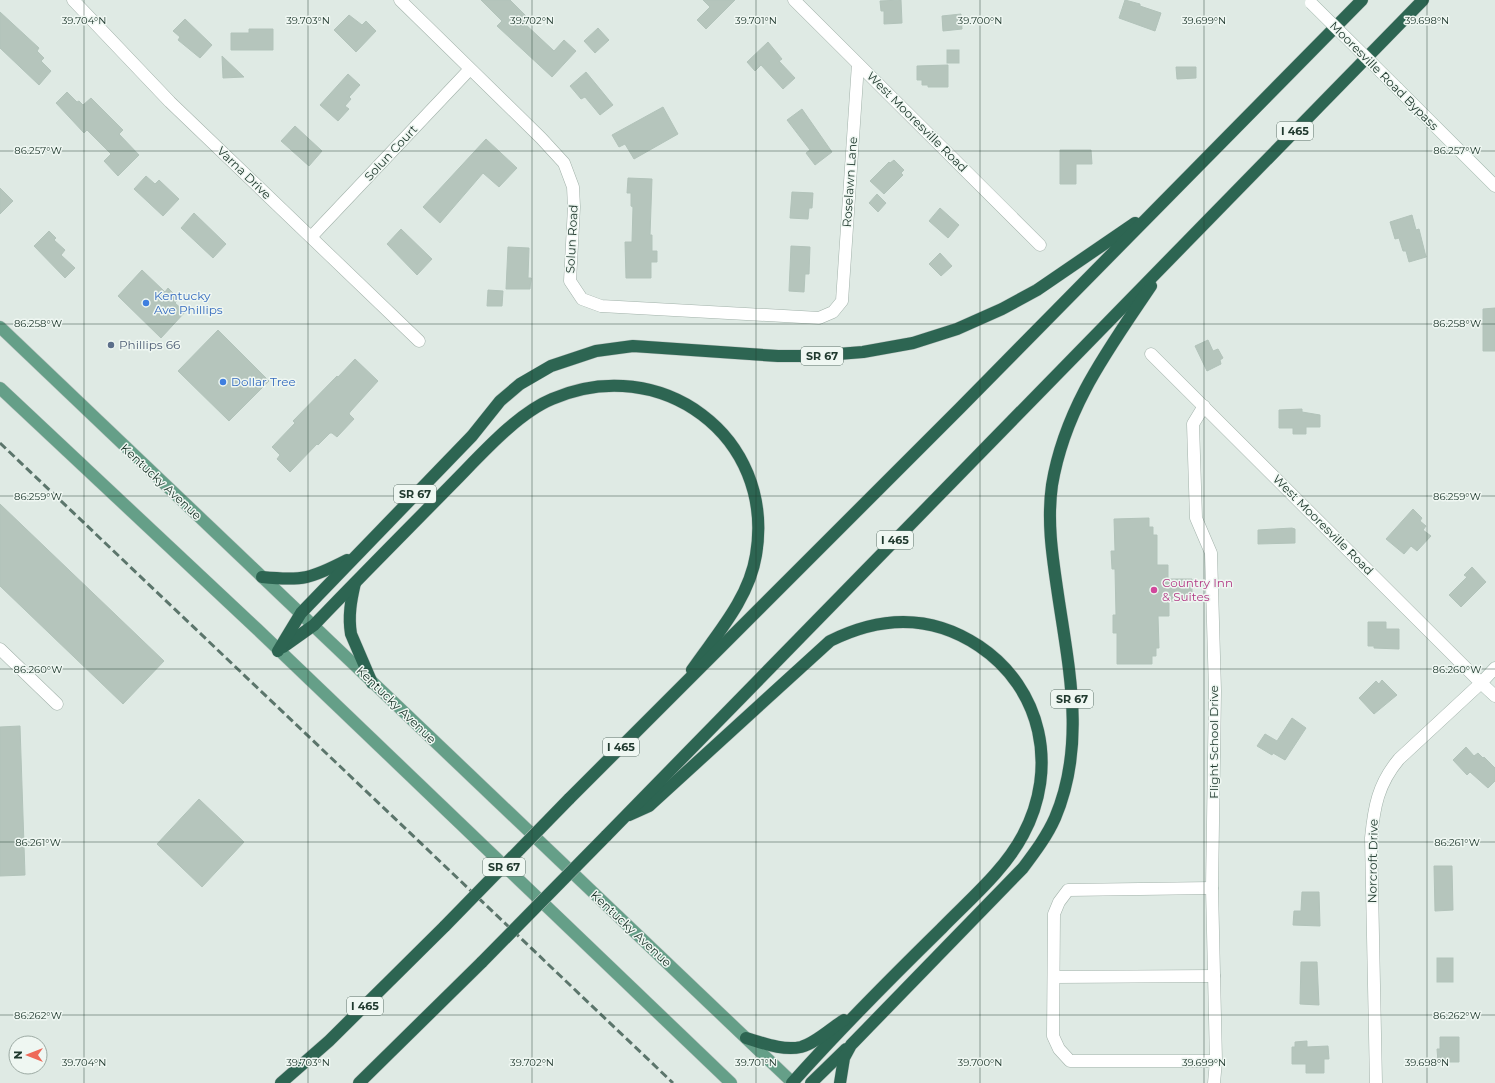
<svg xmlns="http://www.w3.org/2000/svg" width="1495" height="1083" viewBox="0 0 1495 1083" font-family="Montserrat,sans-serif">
  <rect width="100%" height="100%" fill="#dfeae4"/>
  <g fill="#b5c5bc" stroke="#b2c3ba">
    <path d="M481 0H510L528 18 524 23 554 51 564 40 576 51 552 77 497 26 502 21Z"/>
    <path d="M703 0H735L706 29 697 20 710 7Z"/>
    <path d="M901 0 902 23 884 24V11H881L880 1Z"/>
    <path d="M1125 0 1140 4V6L1161 13 1155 31 1119 18Z"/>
    <path d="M0 12 39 48 37 51 44 58 41 61 51 71 39 85 0 48Z"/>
    <path d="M961 14 962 29 943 31 942 16Z"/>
    <path d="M349 15 362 25 366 21 376 31 356 52 334 30Z"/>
    <path d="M185 19 212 45 200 58 178 40 180 37 173 31Z"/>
    <path d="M598 28 609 40 595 53 584 41Z"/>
    <path d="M249 29H273V50H231V33H249Z"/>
    <path d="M768 42 782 59 779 61 795 78 783 89 761 65 755 71 747 62Z"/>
    <rect x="947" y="50" width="12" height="13"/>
    <path d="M222 56 244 77 223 78Z"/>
    <path d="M948 65V87H928V85H922V80H917V66Z"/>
    <path d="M1176 67H1196V78L1177 79Z"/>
    <path d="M586 72 613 105 600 115 585 97 581 99 570 86Z"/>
    <path d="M348 74 360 85 349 97 351 99 345 106 349 109 338 121 320 105Z"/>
    <path d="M67 92 77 102 79 101 83 105 91 98 123 130 119 134 139 155 118 176 104 161 111 154 87 130 84 133 56 103Z"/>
    <path d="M663 107 678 134 634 159 625 144 619 147 612 135Z"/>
    <path d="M802 109 832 152 815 165 806 153 810 150 787 120Z"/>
    <path d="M295 126 322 151 309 166 281 141Z"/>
    <path d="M486 139 517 168 499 187 483 173 440 223 423 207Z"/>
    <path d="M1060 150H1091L1092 164H1076V184H1060Z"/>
    <path d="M894 160 904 170 901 173 903 175 884 194 870 181 889 162 890 163Z"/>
    <path d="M146 176 155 184 159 180 179 199 163 216 134 189Z"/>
    <path d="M628 178 652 179 650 235H652V251H657V262H651V278H626L625 242H632L633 207 631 206V193H627Z"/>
    <path d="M0 188 13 201 0 214Z"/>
    <path d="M792 192 813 193 812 208H809L808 219 790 218Z"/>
    <path d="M877 194 886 203 878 212 869 203Z"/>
    <path d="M940 208 959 225 948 238 929 221Z"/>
    <path d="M194 213 226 244 213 258 181 228Z"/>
    <path d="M1412 215 1416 230 1419 229 1426 257 1409 262 1406 251H1403L1399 238 1395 239 1390 222Z"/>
    <path d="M401 229 432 259 417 275 387 244Z"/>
    <path d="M49 231 56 238 54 240 65 250 61 255 75 268 65 278 34 246Z"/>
    <path d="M791 246 810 247 809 274H805L804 292 789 291Z"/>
    <path d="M508 247 529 248 528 278H531L530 289H506Z"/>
    <path d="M940 253 952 266 941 276 929 264Z"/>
    <path d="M142 270 165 292 168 288 179 299 175 303 185 312 161 338 118 296Z"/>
    <path d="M488 290 503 291 502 306H487Z"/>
    <path d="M1495 308V351H1483V309Z"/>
    <path d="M218 330 269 381 229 421 178 371Z"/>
    <path d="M1208 340 1213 351 1218 349 1223 358 1220 360 1221 364 1207 371 1195 346Z"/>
    <path d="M355 359 378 381 350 412 349 414 354 419 337 437 332 433H330L318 445 317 444 290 472 277 459 280 455 272 447 295 423 293 421 337 376 338 377Z"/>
    <path d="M1302 409V412L1320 415V427H1306V434H1293V428H1279V410Z"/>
    <path d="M0 504 164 661 123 704 0 586Z"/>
    <path d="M1413 509 1422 518 1420 521 1426 526 1423 530 1431 536 1417 551 1411 546 1404 554 1386 539Z"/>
    <path d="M1149 518V527H1153V535H1157V565H1168V579H1192V601H1169V616H1158L1159 648H1156V656H1152V664H1117V633H1113V615H1116L1115 569H1112L1111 551H1115L1114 519Z"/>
    <path d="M1292 528 1295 529V543L1258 544V530Z"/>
    <path d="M1472 567 1486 582 1461 607 1449 595 1467 577 1464 575Z"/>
    <path d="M1368 622H1386V629H1399V649L1374 648V646H1368Z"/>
    <path d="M1382 680 1397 695 1374 714 1359 698 1376 681 1379 684Z"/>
    <path d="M1292 718 1306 728 1285 760 1273 753 1272 755 1257 746 1265 734 1277 741Z"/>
    <path d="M20 726 25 875 0 876V727Z"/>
    <path d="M1466 747 1474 756 1478 753 1483 758 1484 757 1495 768V781L1488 788 1470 772 1467 775 1453 760Z"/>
    <path d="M199 799 244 842 202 887 157 844Z"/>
    <path d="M1434 866H1452L1453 910 1435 911Z"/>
    <path d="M1302 892H1319L1320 926 1293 925 1294 911H1301Z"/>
    <rect x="1437" y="958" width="16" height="24"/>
    <path d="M1301 962H1317L1319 1005 1300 1004Z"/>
    <path d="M1440 1037H1459V1062H1438L1437 1049H1440Z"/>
    <path d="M1307 1041V1047L1328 1046 1329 1059H1324V1073H1306V1064H1292V1047H1295V1042Z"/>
  </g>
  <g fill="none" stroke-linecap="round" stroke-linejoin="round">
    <g stroke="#a2b2aa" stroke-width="13">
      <g id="street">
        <path d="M73 0 170 102 419 341"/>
        <path d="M400 0 541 138 564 163 573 187 574 207 570 281 582 299 601 306 819 318 833 312 842 301 858 64"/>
        <path d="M794 0 1040 245"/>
        <path d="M311 237 470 69"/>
        <path d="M1151 354 1481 683 1399 759C1378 784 1374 807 1371 838L1376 1083"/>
        <path d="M1204 406 1193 424 1196 518 1211 553 1215 691 1212 888 1216 1061 1214 1083"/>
        <path d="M0 649 57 704"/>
        <path d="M1212 888 1068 890 1059 902 1054 914 1053 1036 1059 1049 1070 1061H1216"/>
        <path d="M1054 977 1214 976"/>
      </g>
    </g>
    <g stroke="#9fb5aa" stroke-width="13">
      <g id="secondary">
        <path d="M1397 88 1495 186"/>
        <path d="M1495 668 1481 683 1495 696"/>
      </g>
    </g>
    <g stroke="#bcc4c1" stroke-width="13">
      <g id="primary">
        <path d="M0 327 793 1083"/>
        <path d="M0 388 257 629 731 1083"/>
      </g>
    </g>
    <g stroke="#bcc4c1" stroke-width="13">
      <g id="highway">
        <path d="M262 577C303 581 310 579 347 560"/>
        <path d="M355 583C351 600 348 616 351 634L372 683"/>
        <path d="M283 647 314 625C359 578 405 532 451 485 479 457 516 414 552 399 660 352 776 436 756 555 749 599 716 635 692 670"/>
        <path d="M278 651 301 613 472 436 500 401 520 384 551 366 596 351 633 346 778 356H813L863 352 913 343 957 329 1002 309 1037 290 1135 223"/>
        <path d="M569 799 960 408 1362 0"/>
        <path d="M629 815 649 806 830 641C880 616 931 614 979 646 1042 688 1059 768 1023 835 1004 871 969 900 941 929 890 979 839 1030 792 1083"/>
        <path d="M606 836 1423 0"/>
        <path d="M746 1038C763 1043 783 1051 801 1047 816 1043 831 1028 844 1020"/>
        <path d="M281 1083 329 1041 445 926"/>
        <path d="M359 1083 482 962"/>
        <path d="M811 1083 846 1049"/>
        <path d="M840 1083 844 1058 851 1045 1023 868C1035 852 1047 836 1055 818 1087 743 1068 665 1057 588 1052 554 1047 520 1052 485 1065 407 1108 350 1151 286"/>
      </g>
    </g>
    <use href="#street" stroke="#fff" stroke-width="12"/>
    <use href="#secondary" stroke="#fff" stroke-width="12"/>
    <use href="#primary" stroke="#659f88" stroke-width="12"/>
    <use href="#highway" stroke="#2d6552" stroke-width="12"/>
    <path stroke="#5b756b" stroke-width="3" stroke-dasharray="8 4" stroke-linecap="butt" d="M0 443 673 1083"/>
    <g stroke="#9fb5aa" stroke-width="13" stroke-linecap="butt">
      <path id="secondary-bridge" d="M1311 3 1397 88"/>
    </g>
    <g stroke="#bcc4c1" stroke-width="13" stroke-linecap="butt">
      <g id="highway-bridge">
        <path d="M445 926 569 799"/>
        <path d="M482 962 606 836"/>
      </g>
    </g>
    <use href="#secondary-bridge" stroke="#fff" stroke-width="12"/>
    <use href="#highway-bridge" stroke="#2d6552" stroke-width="12"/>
  </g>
  <path fill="none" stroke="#213a2f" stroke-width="1" stroke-opacity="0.45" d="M84 0V1083M308 0V1083M532 0V1083M756 0V1083M980 0V1083M1204 0V1083M1427 0V1083M0 151H1495M0 324H1495M0 496H1495M0 669H1495M0 842H1495M0 1015H1495"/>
  <g fill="#3f7fe0" stroke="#eff7f2" stroke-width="1.5">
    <circle cx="146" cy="303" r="4"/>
    <circle cx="223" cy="382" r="4"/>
  </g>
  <circle fill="#5c6f8a" stroke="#eff7f2" stroke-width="1.5" cx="111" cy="345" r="4"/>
  <circle fill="#d1479c" stroke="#eff7f2" stroke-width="1.5" cx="1154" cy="590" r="4"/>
  <g text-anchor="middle" stroke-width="3" stroke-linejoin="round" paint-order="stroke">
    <g fill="#eff7f2" stroke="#5f736a" stroke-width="1">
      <rect x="1277" y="122" width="36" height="18" rx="3"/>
      <rect x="801" y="347" width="42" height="18" rx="3"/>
      <rect x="394" y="485" width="42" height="18" rx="3"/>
      <rect x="877" y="531" width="36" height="18" rx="3"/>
      <rect x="1051" y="690" width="42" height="18" rx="3"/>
      <rect x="603" y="738" width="36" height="18" rx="3"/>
      <rect x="483" y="858" width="42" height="18" rx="3"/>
      <rect x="347" y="997" width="36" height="18" rx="3"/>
    </g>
    <g font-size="11" font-weight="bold" fill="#213a2f">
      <text x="1295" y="135">I 465</text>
      <text x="822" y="360">SR 67</text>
      <text x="415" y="498">SR 67</text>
      <text x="895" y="544">I 465</text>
      <text x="1072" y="703">SR 67</text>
      <text x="621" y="751">I 465</text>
      <text x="504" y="871">SR 67</text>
      <text x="365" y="1010">I 465</text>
    </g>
    <g font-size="12" fill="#213a2f" stroke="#eff7f2">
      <text transform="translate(1384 76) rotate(45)" y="4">Mooresville Road Bypass</text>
      <text transform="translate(917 122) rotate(45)" y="4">West Mooresville Road</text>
      <text transform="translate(391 153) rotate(-47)" y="4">Solun Court</text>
      <text transform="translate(244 173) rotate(44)" y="4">Varna Drive</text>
      <text transform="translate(850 182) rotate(-86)" y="4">Roselawn Lane</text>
      <text transform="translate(572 239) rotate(-87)" y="4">Solun Road</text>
      <text transform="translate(161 482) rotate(43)" y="4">Kentucky Avenue</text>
      <text transform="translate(1323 525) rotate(45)" y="4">West Mooresville Road</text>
      <text transform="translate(396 705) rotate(44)" y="4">Kentucky Avenue</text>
      <text transform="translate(1214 742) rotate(-90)" y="4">Flight School Drive</text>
      <text transform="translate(1373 861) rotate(-89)" y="4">Norcroft Drive</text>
      <text transform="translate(631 929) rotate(43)" y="4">Kentucky Avenue</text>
    </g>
    <g font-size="12" fill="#366cbe" stroke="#eff7f2" text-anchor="start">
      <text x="154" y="300">Kentucky<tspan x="154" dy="14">Ave Phillips</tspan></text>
      <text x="231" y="386">Dollar Tree</text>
    </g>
    <g font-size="12" fill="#4e5e75" stroke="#eff7f2" text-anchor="start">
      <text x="119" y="349">Phillips 66</text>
    </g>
    <g font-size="12" fill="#b23c85" stroke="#eff7f2" text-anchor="start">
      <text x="1162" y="587">Country Inn<tspan x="1162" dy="14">&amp; Suites</tspan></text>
    </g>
  </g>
  <g font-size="10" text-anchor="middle" fill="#213a2f" stroke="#eff7f2" stroke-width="3" stroke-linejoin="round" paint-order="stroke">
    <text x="84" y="24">39.704°N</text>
    <text x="308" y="24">39.703°N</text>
    <text x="532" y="24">39.702°N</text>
    <text x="756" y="24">39.701°N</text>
    <text x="980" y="24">39.700°N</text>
    <text x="1204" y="24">39.699°N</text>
    <text x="1427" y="24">39.698°N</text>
    <text x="1457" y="154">86.257°W</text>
    <text x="38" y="154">86.257°W</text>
    <text x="1457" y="327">86.258°W</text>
    <text x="38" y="327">86.258°W</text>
    <text x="1457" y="500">86.259°W</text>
    <text x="38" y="500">86.259°W</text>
    <text x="1457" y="673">86.260°W</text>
    <text x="38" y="673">86.260°W</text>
    <text x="1457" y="846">86.261°W</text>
    <text x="38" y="846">86.261°W</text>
    <text x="1457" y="1019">86.262°W</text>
    <text x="38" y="1019">86.262°W</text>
    <text x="84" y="1066">39.704°N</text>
    <text x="308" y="1066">39.703°N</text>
    <text x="532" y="1066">39.702°N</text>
    <text x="756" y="1066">39.701°N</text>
    <text x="980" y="1066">39.700°N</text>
    <text x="1204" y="1066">39.699°N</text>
    <text x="1427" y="1066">39.698°N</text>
  </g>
  <g transform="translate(28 1055) rotate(270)"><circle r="19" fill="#eff7f2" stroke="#9daba4"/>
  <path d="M0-3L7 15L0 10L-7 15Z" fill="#ee6959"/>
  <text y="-6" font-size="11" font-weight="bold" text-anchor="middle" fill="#213a2f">N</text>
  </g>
</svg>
